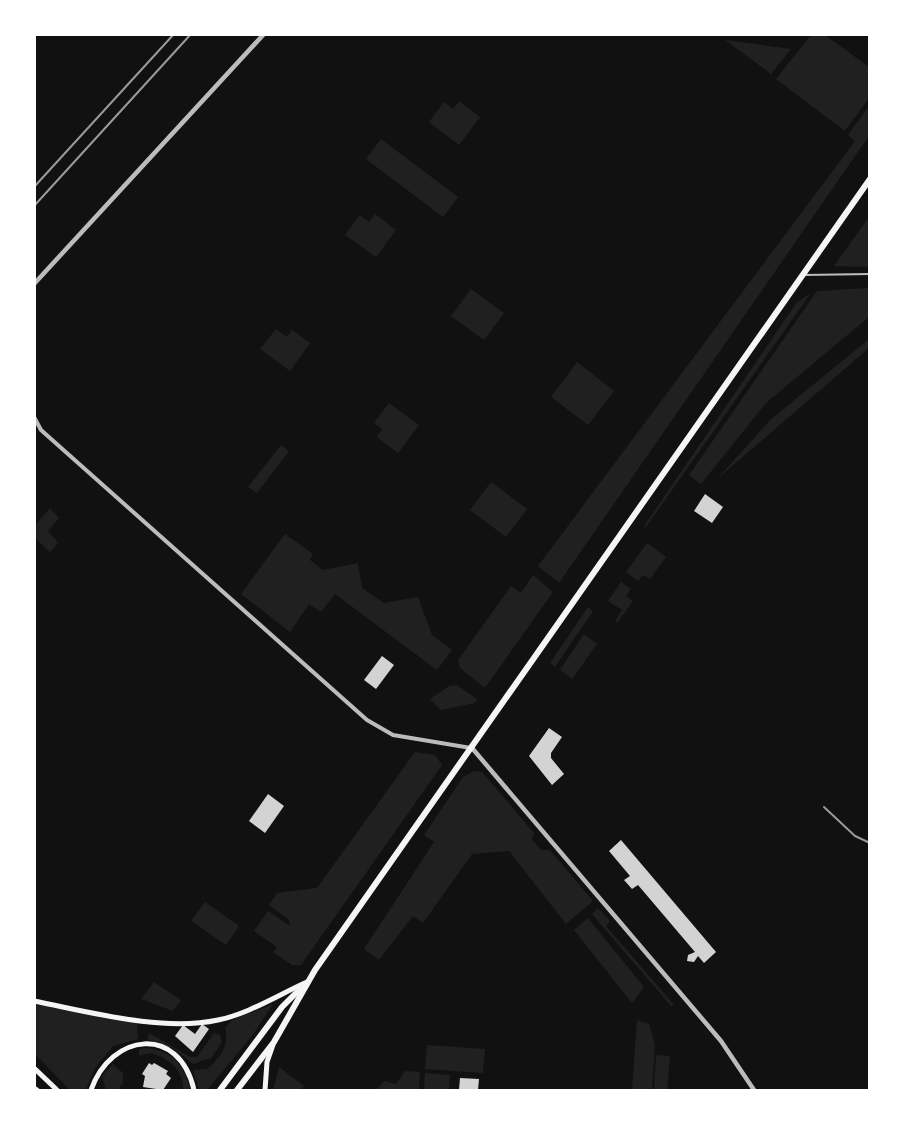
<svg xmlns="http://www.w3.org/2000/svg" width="904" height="1125" viewBox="0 0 904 1125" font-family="'Exo 2',sans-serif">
  <rect width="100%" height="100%" fill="#111"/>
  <g fill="#202020">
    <path d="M811 35H825L869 67V98L845 131 776 79Z"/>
    <path d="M725 40 791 49 771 74Z"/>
    <path d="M459 101 480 117 459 145 429 122 444 102 453 109Z"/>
    <path d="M869 106V136L559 583 538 566 855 141 848 135Z"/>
    <path d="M381 139 458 197 443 217 366 159Z"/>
    <path d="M375 214 396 230 376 257 345 235 360 215 369 222Z"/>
    <path d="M869 217V267L834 266Z"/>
    <path d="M869 288V317L766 403 701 484 689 475 817 291Z"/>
    <path d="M471 289 504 313 484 340 451 316Z"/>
    <path d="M811 293 646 527 644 526 797 302Z"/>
    <path d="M276 329 287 337 292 330 310 343 290 371 260 349Z"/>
    <path d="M869 339V348L717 479 770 420Z"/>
    <path d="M577 362 614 391 588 425 551 397Z"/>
    <path d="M389 403 419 425 398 453 377 437 382 429 374 423Z"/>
    <path d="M281 445 289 451 257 493 248 487Z"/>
    <path d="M491 482 527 509 506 537 470 510Z"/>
    <path d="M50 508 59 518 48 531 58 543 50 552 34 537 35 525Z"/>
    <path d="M285 534 313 554 310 560 323 570 358 563 362 588 384 603 418 597 432 635 452 650 437 670 335 594 321 612 309 604 290 632 241 594Z"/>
    <path d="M647 543 666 557 650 579 643 575 638 581 626 572Z"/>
    <path d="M533 575 553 592 485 688 460 668 458 660 511 586 521 593Z"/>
    <path d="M621 582 631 589 626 596 633 601 617 623 615 621 622 610 608 601Z"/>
    <path d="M588 607 593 611 555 667 550 663Z"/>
    <path d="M584 634 597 644 572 679 560 670Z"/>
    <path d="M457 685 477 699 475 703 441 710 430 699 449 686Z"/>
    <path d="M415 752 435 755 442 765 301 965H292L273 952 277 947 254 931 268 911 290 926 289 920 269 905 277 893 317 888Z"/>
    <path d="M474 771 482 772 534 833 532 840 541 850H550L593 901 566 924 509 851 472 854 423 923 413 916 379 960 364 949 434 842 424 835 463 777Z"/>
    <path d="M205 902 239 926 226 945 191 921Z"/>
    <path d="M598 908 610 921 606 926 674 1005 671 1006 592 914Z"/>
    <path d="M588 918 644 987 632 1003 574 930Z"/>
    <path d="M154 982 181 1000 173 1011 141 999Z"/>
    <path d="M34 1004 137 1023 138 1039 113 1046 95 1068 86 1090H70L35 1054Z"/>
    <path d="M273 1004 252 1036 207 1090H199L193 1070 207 1069C220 1059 230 1045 225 1028L232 1020Z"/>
    <path d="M637 1020 649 1024 655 1044 652 1090H632Z"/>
    <path d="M149 1033 190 1057H197L214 1033 220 1035 222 1042 211 1058 193 1064 173 1048 147 1039Z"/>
    <path d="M427 1045 485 1049 483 1073 425 1069Z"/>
    <path d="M142 1048C170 1048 185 1064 190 1090H180H183C184 1070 168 1058 151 1053L139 1056V1050Z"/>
    <path d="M656 1055 670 1056 667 1090H654Z"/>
    <path d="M113 1064 123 1073V1083L118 1090H106L102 1076Z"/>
    <path d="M279 1067 304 1086 301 1090H273Z"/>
    <path d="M405 1071 420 1072 419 1090H376L384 1081 396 1084Z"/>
    <path d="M425 1073 450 1075 449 1090H424Z"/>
  </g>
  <g fill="#d3d3d3">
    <path d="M705 494 723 507 712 523 694 511Z"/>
    <path d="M382 656 394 665 376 689 364 680Z"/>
    <path d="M549 728 562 737 551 753V758L564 774 552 785 529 756Z"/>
    <path d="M268 794 284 806 265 833 249 821Z"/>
    <path d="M621 840 716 952 704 963 698 956 694 962 687 961 688 955 695 952 638 885 632 889 624 880 630 876 609 851Z"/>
    <path d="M202 1024 209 1029 193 1052 175 1036 183 1025 195 1034Z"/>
    <path d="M149 1063 152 1065 154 1063 168 1071 166 1074 171 1078 163 1090 143 1087 145 1076 142 1074Z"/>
    <path d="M460 1078 479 1079 478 1090H459Z"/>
  </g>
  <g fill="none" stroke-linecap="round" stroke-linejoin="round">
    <path stroke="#bcbcbc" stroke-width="2" d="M804 275 870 274"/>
    <path stroke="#bcbcbc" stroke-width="4" d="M34 417 41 430 367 720 393 735 471 748"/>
    <g stroke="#bcbcbc" stroke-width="4.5">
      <path d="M34 284 264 34"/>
      <path d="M472 748 721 1041 754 1090"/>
    </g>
    <g stroke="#f5f5f5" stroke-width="5">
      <path d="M34 1001C90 1012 162 1032 218 1020 248 1014 278 995 307 982"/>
      <path d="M34 1068 57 1090"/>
      <path d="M34 1088 37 1090"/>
      <path d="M91 1090C111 1033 179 1024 194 1090"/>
      <path d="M265 1090 267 1062 273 1045"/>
    </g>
    <g stroke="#f5f5f5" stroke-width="6">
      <path d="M220 1090 282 1007 303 986"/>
      <path d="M237 1090 274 1042 315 970 870 179"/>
    </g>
    <g stroke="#9a9a9a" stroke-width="2">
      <path d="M34 187 174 34"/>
      <path d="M34 206 191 34"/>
      <path d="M824 807 855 836 870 843"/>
    </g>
  </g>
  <rect width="904" height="1125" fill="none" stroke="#ffffff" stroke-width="72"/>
</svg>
